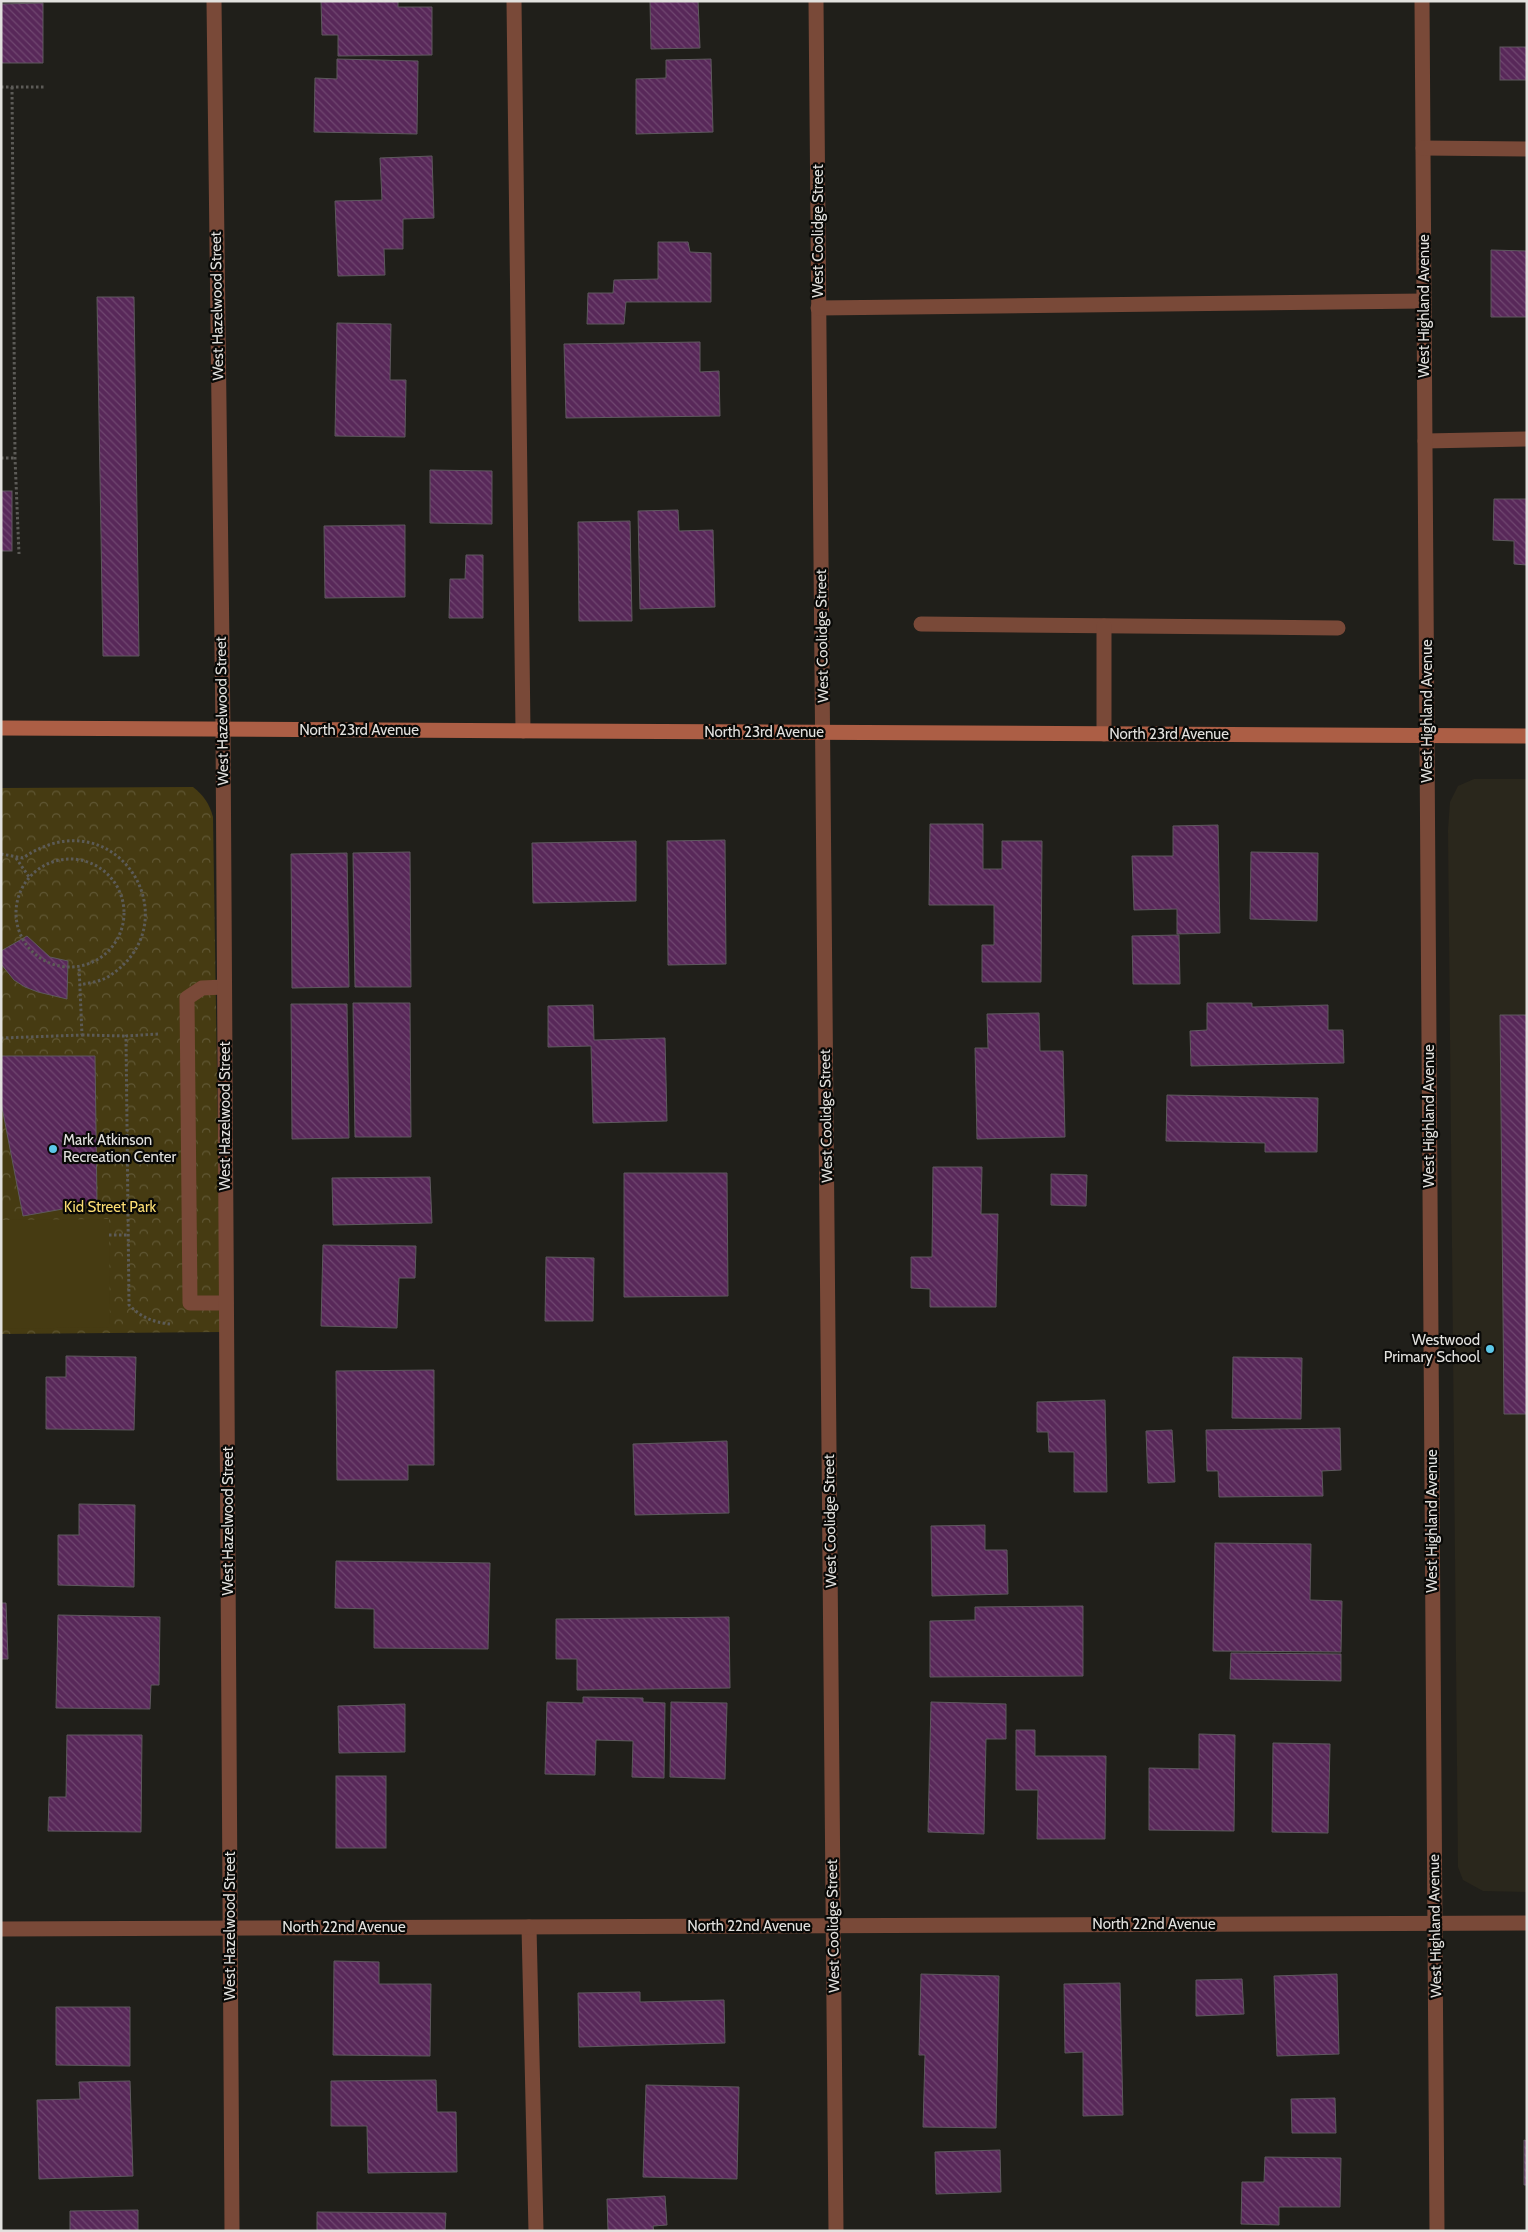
<svg xmlns="http://www.w3.org/2000/svg" width="1528" height="2232" viewBox="0 0 1528 2232" font-family="Cabin,sans-serif">
  <defs>
    <pattern id="park-crowns" width="20" height="18" patternUnits="userSpaceOnUse" patternTransform="scale(1.25)"><rect width="20" height="18" fill="#463b12"/><path d="M2 6a3 3 0 1 1 6 0M12 15a3 3 0 1 1 6 0" fill="none" stroke="#605734"/></pattern>
    <pattern id="building-back-hatch" width="6" height="6" patternUnits="userSpaceOnUse" patternTransform="scale(1.25)"><rect width="6" height="6" fill="#582859"/><path d="M-1 5l2 2M0 0l6 6M5-1l2 2" fill="none" stroke="#704770"/></pattern>
  </defs>
  <rect width="100%" height="100%" fill="#201f1a"/>
  <path fill="#2a271c" d="M1474 779H1527V1892L1483 1891 1463 1880 1458 1867 1448 830 1450 802 1458 786Z"/>
  <path fill="url(#park-crowns)" d="M193 787C204 796 209 803 213 817L221 1332 1 1334V788Z"/>
  <path fill="#463b12" d="M109 1219 110 1327 1 1329V1220Z"/>
  <g fill="url(#building-back-hatch)" stroke="#5e595e">
    <path d="M321 1H398V7H432V55L338 56V35H322Z"/>
    <path d="M650 1H698L700 48 651 49Z"/>
    <path d="M43 3V63H1V4Z"/>
    <rect x="1500" y="47" width="27" height="33"/>
    <path d="M337 59 418 61 417 134 314 132 315 78 337 79Z"/>
    <path d="M711 59 713 132 636 134V79L666 78V60Z"/>
    <path d="M432 156 434 218 403 219V249H384L385 275 338 276 335 201 382 200 380 158Z"/>
    <path d="M658 242H688L690 252 711 253V302H626L624 324H587L588 293H613L614 280 658 279Z"/>
    <path d="M1491 250 1527 251V317H1491Z"/>
    <path d="M97 297H134L139 656H103Z"/>
    <path d="M337 323 391 324 390 380H406L405 437 335 436Z"/>
    <path d="M700 342V372L719 371 720 416 566 418 564 344Z"/>
    <path d="M430 470 492 471V524L430 523Z"/>
    <rect x="1" y="491" width="11" height="60"/>
    <path d="M1494 499H1527V565L1514 564V541L1493 540Z"/>
    <path d="M678 510 679 531 713 530 715 607 640 609 638 511Z"/>
    <path d="M630 521 632 621H579L578 522Z"/>
    <path d="M405 525V597L325 598 324 526Z"/>
    <path d="M466 555H483V618H449L450 579H465Z"/>
    <path d="M930 824H983V869H1002V841H1042L1041 982H982V945H994V905H929Z"/>
    <path d="M1218 825 1220 933 1177 934V909L1134 910 1132 856H1173V826Z"/>
    <path d="M725 840 726 964 668 965 667 841Z"/>
    <path d="M636 841V901L533 903 532 843Z"/>
    <path d="M410 852 411 987H355L353 853Z"/>
    <path d="M1251 852 1318 853 1317 921 1250 919Z"/>
    <path d="M347 853 349 987 292 988 291 854Z"/>
    <path d="M1179 935 1180 984H1133L1132 936Z"/>
    <path d="M27 936 50 957 68 961 67 999 38 992 25 987 14 980 1 964V951Z"/>
    <path d="M353 1003H410L411 1137H355Z"/>
    <path d="M1207 1003H1252V1007L1328 1005V1030H1343L1344 1063 1191 1066 1190 1031 1207 1030Z"/>
    <path d="M291 1004H347L349 1138 292 1139Z"/>
    <path d="M593 1005 594 1040 665 1038 667 1121 593 1123 591 1046 548 1047V1006Z"/>
    <path d="M1039 1013 1040 1051H1063L1065 1137 977 1139 975 1048H988L987 1014Z"/>
    <path d="M1500 1015H1527V1414H1504Z"/>
    <path d="M1 1056H95L97 1203 23 1216 1 1102Z"/>
    <path d="M1167 1095 1318 1098 1317 1152H1265V1143L1166 1141Z"/>
    <path d="M933 1167H982L981 1214H998L996 1307H930V1289L911 1288V1257H932Z"/>
    <path d="M624 1173H727L728 1296 624 1297Z"/>
    <path d="M1051 1174 1087 1175 1086 1206 1051 1205Z"/>
    <path d="M430 1177 432 1223 333 1225 332 1178Z"/>
    <path d="M323 1245 416 1246 415 1278H399L397 1328 321 1326Z"/>
    <path d="M546 1257 594 1258 593 1321H545Z"/>
    <path d="M66 1356 136 1357 134 1430 46 1429V1377H66Z"/>
    <path d="M1233 1357 1302 1358 1301 1419 1232 1418Z"/>
    <path d="M434 1370V1465H408V1480H337L336 1371Z"/>
    <path d="M1105 1400 1107 1492H1074V1452H1049L1048 1432H1037V1402Z"/>
    <path d="M1340 1428 1341 1470 1322 1471 1323 1496 1219 1497 1218 1471H1207L1206 1430Z"/>
    <path d="M1172 1430 1175 1482 1148 1483 1146 1431Z"/>
    <path d="M727 1441 729 1513 635 1515 633 1444Z"/>
    <path d="M79 1504 135 1505 134 1587 58 1585V1535H79Z"/>
    <path d="M985 1525V1550H1007L1008 1594 932 1596 931 1526Z"/>
    <path d="M1215 1543 1311 1544 1310 1600 1342 1601 1341 1652 1213 1651Z"/>
    <path d="M336 1561 490 1563 488 1649 374 1648V1609L335 1608Z"/>
    <path d="M1 1603H6L8 1659H1Z"/>
    <path d="M1083 1606V1676L930 1677V1621L975 1620V1607Z"/>
    <path d="M58 1615 160 1617 159 1685H151L150 1709 56 1708Z"/>
    <path d="M729 1617 730 1688 577 1690V1659H556V1619Z"/>
    <path d="M1231 1653 1341 1654V1681L1230 1679Z"/>
    <path d="M583 1697 643 1698V1702L665 1703 664 1778 632 1777 633 1741 596 1740 595 1775 545 1774 547 1702 583 1703Z"/>
    <path d="M671 1702 727 1703 725 1779 670 1777Z"/>
    <path d="M931 1702 1006 1704V1739H986L984 1834 928 1832Z"/>
    <path d="M405 1704V1752L339 1753 338 1706Z"/>
    <path d="M1016 1730H1035V1756H1106L1105 1839H1037L1038 1790H1016Z"/>
    <path d="M1199 1734 1235 1735 1234 1831 1149 1830V1768L1199 1769Z"/>
    <path d="M67 1735H142L141 1832 48 1831 49 1797H66Z"/>
    <path d="M1273 1743 1330 1744 1328 1833 1272 1832Z"/>
    <rect x="336" y="1776" width="50" height="72"/>
    <path d="M334 1961 379 1962V1984H431L430 2056 333 2055Z"/>
    <path d="M921 1974 999 1976 996 2128 923 2127 925 2055H919Z"/>
    <path d="M1337 1974 1339 2054 1277 2056 1274 1976Z"/>
    <path d="M1242 1979 1244 2014 1196 2016V1980Z"/>
    <path d="M1120 1983 1123 2115 1083 2116V2052L1065 2053 1064 1984Z"/>
    <path d="M640 1992V2002L724 2000 725 2043 579 2047 578 1993Z"/>
    <path d="M56 2007H130V2066L56 2065Z"/>
    <path d="M436 2080 437 2112H456L457 2172 368 2173 367 2126H331V2081Z"/>
    <path d="M130 2081 133 2176 39 2179 37 2100 80 2099 79 2082Z"/>
    <path d="M646 2085 739 2087 737 2179 643 2177Z"/>
    <path d="M1335 2098 1336 2133H1292L1291 2099Z"/>
    <path d="M1524 2140 1527 2141V2185H1524Z"/>
    <path d="M1000 2150 1001 2192 936 2194 935 2152Z"/>
    <path d="M1265 2157 1341 2158 1340 2207H1279V2225L1241 2224 1242 2182H1264Z"/>
    <path d="M665 2196 667 2225 653 2226 654 2231H608L607 2199Z"/>
    <path d="M138 2210V2231H70V2211Z"/>
    <path d="M317 2212 446 2213 445 2231H317Z"/>
  </g>
  <g fill="none" stroke-linecap="round" stroke-linejoin="round">
    <g stroke="#5c5b57" stroke-width="3" stroke-dasharray="2.5 2.5" stroke-linecap="butt">
      <path d="M1 87H46"/>
      <path d="M12 87 15 458 19 554"/>
      <path d="M1 458H15"/>
      <path d="M1 854 23 858C116 794 196 924 106 978 98 982 88 983 80 985"/>
      <path d="M16 858 29 877"/>
      <circle cx="70" cy="913" r="54"/>
      <path d="M158 1034 126 1036 129 1305C142 1318 153 1322 170 1324"/>
      <path d="M82 1035 126 1036"/>
      <path d="M1 1038 82 1035 79 966"/>
      <path d="M109 1235H129"/>
    </g>
    <g stroke="#794938" stroke-width="15">
      <path d="M514 1 523 731"/>
      <path d="M1425 441 1527 439"/>
      <path d="M224 987 202 988 187 998 190 1303H226"/>
      <path d="M529 1927 536 2231"/>
    </g>
    <g stroke="#794938" stroke-width="15">
      <path d="M214 1 223 730 232 2231"/>
      <path d="M816 1 836 2231"/>
      <path d="M1422 1 1437 2231"/>
      <path d="M1423 148 1527 149"/>
      <path d="M818 308 1424 301"/>
      <path d="M921 624 1338 628"/>
      <path d="M1104 626V734"/>
      <path d="M1 1929 1527 1923"/>
    </g>
    <path stroke="#ac5e45" stroke-width="15" d="M1 728 1527 736"/>
  </g>
  <g fill="#5cc7e8" stroke="#090907" stroke-width="2">
    <circle cx="53" cy="1149" r="5"/>
    <circle cx="1490" cy="1349" r="5"/>
  </g>
  <g text-anchor="middle" stroke-width="4.5" stroke-linejoin="round" paint-order="stroke">
    <g font-size="15" fill="#e2e1de" stroke="#090907">
      <text transform="translate(818 231) rotate(-90)" y="5">West Coolidge Street</text>
      <text transform="translate(217 306) rotate(-91)" y="5">West Hazelwood Street</text>
      <text transform="translate(1424 306) rotate(-90)" y="5">West Highland Avenue</text>
      <text transform="translate(822 636) rotate(-91)" y="5">West Coolidge Street</text>
      <text transform="translate(222 711) rotate(-91)" y="5">West Hazelwood Street</text>
      <text transform="translate(1427 711) rotate(-90)" y="5">West Highland Avenue</text>
      <text x="359" y="735">North 23rd Avenue</text>
      <text x="764" y="737">North 23rd Avenue</text>
      <text x="1169" y="739">North 23rd Avenue</text>
      <text transform="translate(225 1116) rotate(-90)" y="5">West Hazelwood Street</text>
      <text transform="translate(826 1116) rotate(-91)" y="5">West Coolidge Street</text>
      <text transform="translate(1429 1116) rotate(-90)" y="5">West Highland Avenue</text>
      <text transform="translate(228 1521) rotate(-90)" y="5">West Hazelwood Street</text>
      <text transform="translate(830 1521) rotate(-91)" y="5">West Coolidge Street</text>
      <text transform="translate(1432 1521) rotate(-90)" y="5">West Highland Avenue</text>
      <text x="1154" y="1929">North 22nd Avenue</text>
      <text transform="translate(230 1926) rotate(-90)" y="5">West Hazelwood Street</text>
      <text x="749" y="1931">North 22nd Avenue</text>
      <text transform="translate(833 1926) rotate(-91)" y="5">West Coolidge Street</text>
      <text transform="translate(1435 1926) rotate(-91)" y="5">West Highland Avenue</text>
      <text x="344" y="1932">North 22nd Avenue</text>
    </g>
    <g font-size="15" fill="#e2e1de" stroke="#090907" text-anchor="start">
      <text x="63" y="1145">Mark Atkinson<tspan x="63" dy="17">Recreation Center</tspan></text>
      <text x="1480" y="1345" text-anchor="end">Westwood<tspan x="1480" dy="17">Primary School</tspan></text>
    </g>
    <g font-size="15" fill="#fbdd73" stroke="#090907">
      <text x="110" y="1212">Kid Street Park</text>
    </g>
  </g>
  <rect width="1528" height="2232" fill="none" stroke="#e2e1de" stroke-width="5"/>
</svg>
